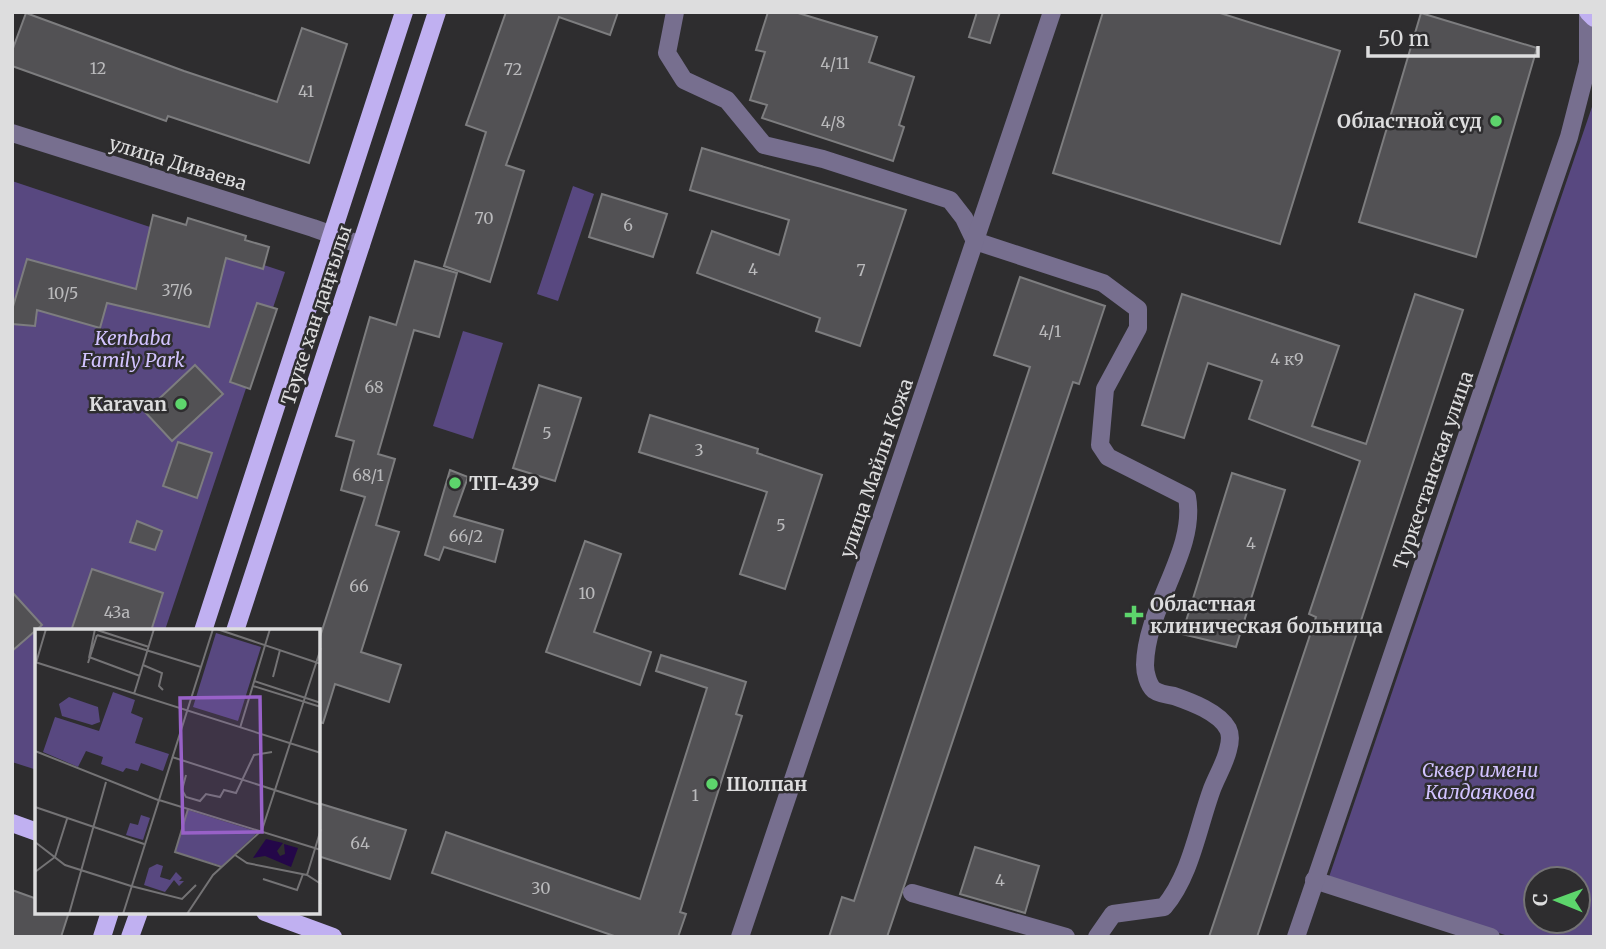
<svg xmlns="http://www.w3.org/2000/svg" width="1606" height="949" viewBox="0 0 1606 949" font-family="Merriweather,serif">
  <rect width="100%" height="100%" fill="#2e2d2f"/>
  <g fill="#584880" fill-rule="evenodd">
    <path d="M1594 101V937H1511L1329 877ZM1536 879H1578V921H1536Z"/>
    <path d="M12 181 285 272 165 630 37 631V770L12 762Z"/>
    <path d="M573 186 594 194 558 301 537 294Z"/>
    <path d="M463 331 503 343 473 439 433 426Z"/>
  </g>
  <g fill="#525154" stroke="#7d7d7f" stroke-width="2">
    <path d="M506 12H618L610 35 559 17 506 165 524 171 490 282 444 266 486 132 466 125Z"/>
    <path d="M768 12H795L877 37 869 62 914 77 899 125 904 127 893 161 762 118 767 105 750 100 765 52 756 50Z"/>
    <path d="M977 12H1000L990 43 969 37Z"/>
    <path d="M1103 12H1217L1340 51 1280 244 1053 173Z"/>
    <path d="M26 13 184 71 277 102 302 28 347 44 309 163 168 116 166 121 12 66V51Z"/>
    <path d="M1421 13 1537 48 1476 257 1359 222Z"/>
    <path d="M702 148 906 210 860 346 816 331 820 318 697 273 712 231 779 255 789 220 690 190Z"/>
    <path d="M602 194 667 214 653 257 589 237Z"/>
    <path d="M153 215 186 225 188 218 246 236 245 240 269 247 263 269 226 258 209 327 107 303 100 328 37 310 35 326 12 324V310L27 259 136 289Z"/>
    <path d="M415 261 457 273 439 337 414 330 378 454 395 459 376 525 399 532 361 652 401 665 389 702 335 684 323 723 318 722V643L365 497 341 490 354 441 336 436 370 317 396 325Z"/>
    <path d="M1020 277 1105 306 1079 384 1073 382 887 937H829L842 897 854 901 1030 367 994 355Z"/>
    <path d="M1182 294 1339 346 1312 426 1366 444 1415 294 1463 310 1257 937H1209L1316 617 1309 614 1360 461 1249 419 1262 381 1208 363 1184 438 1142 425Z"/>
    <path d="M257 303 277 309 250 389 230 382Z"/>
    <path d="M195 365 223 394 172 441 145 412Z"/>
    <path d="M539 385 581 398 555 481 513 468Z"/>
    <path d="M650 415 758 449 757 453 822 475 785 589 740 574 767 492 639 452Z"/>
    <path d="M178 442 212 453 197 498 163 486Z"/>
    <path d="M450 470 468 477 454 516 503 530 495 562 444 547 439 560 425 555Z"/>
    <path d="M1232 473 1285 490 1236 647 1182 634Z"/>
    <path d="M137 521 162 531 155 550 130 542Z"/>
    <path d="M585 541 621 554 594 632 651 652 640 685 546 652Z"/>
    <path d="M92 569 163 593 151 631H71Z"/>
    <path d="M12 592 42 625 12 651Z"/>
    <path d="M661 655 746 682 736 714 742 716 680 912 686 914 678 937H617L432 873 446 832 640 899 707 688 656 671Z"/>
    <path d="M318 803 406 830 390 879 318 856Z"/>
    <path d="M975 847 1039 866 1025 913 960 894Z"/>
    <path d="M12 890 37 899V912H69L61 937H12Z"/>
  </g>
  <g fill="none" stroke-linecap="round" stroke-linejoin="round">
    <g stroke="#776f8f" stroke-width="18">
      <path d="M675 12 667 53 684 80 727 100 764 145 823 159 950 200 964 218 975 241 1103 283 1138 309V328L1105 389 1100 445 1108 457 1187 497C1197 551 1146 606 1145 665 1145 672 1148 685 1154 690 1158 693 1168 695 1174 696 1191 702 1219 712 1228 729 1231 735 1230 743 1228 750 1225 763 1217 776 1212 789 1198 827 1191 875 1164 907L1113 914 1097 937"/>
      <path d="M12 133 313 228 361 245"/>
      <path d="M1314 880 1491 937"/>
      <path d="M912 893 1066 937"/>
      <path d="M740 937 1052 12"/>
      <path d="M1296 937 1569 137 1588 63V12"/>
    </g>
    <g stroke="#c0b0f1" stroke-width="18">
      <path d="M1588 12 1594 18"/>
      <path d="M203 631 404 12"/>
      <path d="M235 631 437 12"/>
      <path d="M12 823 37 832"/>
      <path d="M265 912 333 937"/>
      <path d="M102 937 110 912"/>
      <path d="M130 937 139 912"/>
    </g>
  </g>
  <g fill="#5dd56c" stroke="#2e2d2f" stroke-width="2.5">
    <circle cx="1496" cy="121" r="7"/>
    <circle cx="181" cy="404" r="7"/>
    <circle cx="455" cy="483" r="7"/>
    <path d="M1130.5 604.5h7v7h7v7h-7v7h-7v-7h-7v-7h7z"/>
    <circle cx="712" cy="784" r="7"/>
  </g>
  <g text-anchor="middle" stroke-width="5" stroke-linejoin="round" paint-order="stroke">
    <g font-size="16" fill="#bababc">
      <text x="835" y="69">4/11</text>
      <text x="98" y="74">12</text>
      <text x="513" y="75">72</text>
      <text x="306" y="97">41</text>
      <text x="833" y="128">4/8</text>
      <text x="484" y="224">70</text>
      <text x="628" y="231">6</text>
      <text x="753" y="275">4</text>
      <text x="861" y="276">7</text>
      <text x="177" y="296">37/6</text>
      <text x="63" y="299">10/5</text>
      <text x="1050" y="337">4/1</text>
      <text x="1287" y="365">4 к9</text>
      <text x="374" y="393">68</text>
      <text x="547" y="439">5</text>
      <text x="699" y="456">3</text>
      <text x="368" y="481">68/1</text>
      <text x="781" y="531">5</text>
      <text x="466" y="542">66/2</text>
      <text x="1251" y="549">4</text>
      <text x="359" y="592">66</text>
      <text x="587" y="599">10</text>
      <text x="117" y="618">43а</text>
      <text x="695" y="801">1</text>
      <text x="360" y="849">64</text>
      <text x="1000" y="886">4</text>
      <text x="541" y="894">30</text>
    </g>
    <g font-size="19" font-weight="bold" fill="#ddddde" stroke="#2e2d2f" text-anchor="start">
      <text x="1482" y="128" text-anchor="end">Областной суд</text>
      <text x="167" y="411" text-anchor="end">Karavan</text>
      <text x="469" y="490">ТП-439</text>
      <text x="1150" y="611">Областная<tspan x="1150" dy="22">клиническая больница</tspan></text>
      <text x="726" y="791">Шолпан</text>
    </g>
    <g font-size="19" fill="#ddddde" stroke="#2e2d2f">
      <text transform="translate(178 163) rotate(17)" y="7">улица Диваева</text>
      <text transform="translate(316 315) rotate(-72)" y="7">Тәуке хан даңғылы</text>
      <text transform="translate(876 468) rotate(-71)" y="7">улица Майлы Кожа</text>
      <text transform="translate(1433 470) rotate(-71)" y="7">Туркестанская улица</text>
    </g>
    <g font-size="19" font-style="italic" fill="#d2c3ff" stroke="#2e2d2f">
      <text x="133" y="345">Kenbaba<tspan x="133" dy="22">Family Park</tspan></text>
      <text x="1480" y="777">Сквер имени<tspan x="1480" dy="22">Калдаякова</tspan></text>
    </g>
  </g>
  <g transform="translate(35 629)">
    <rect width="285" height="285" fill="#2e2d2f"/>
    <path d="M181 4 226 18 203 92 158 78ZM78 63 100 71 96 84 108 89 100 114 134 125 128 142 106 134 103 142 91 139 88 143 66 135 68 128 51 122 43 138 8 123 20 88 64 102ZM34 68 63 78 65 93 57 96 27 87 24 75ZM153 181 223 203 187 237 140 223ZM106 186 115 189 108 211 91 206 95 194 103 196ZM122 235 128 237 125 248 135 251 141 243 147 249 144 252H149L144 257 139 251 130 263 109 256 114 239Z" fill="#584880"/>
    <path d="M231 210 248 214 242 222 245 227 250 225 249 215 263 219 256 238 230 227 218 229Z" fill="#240749"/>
    <path fill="none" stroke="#747375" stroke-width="2" d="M59 0 114 18M182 0 286 35M62 6 166 38M54 28 105 47M54 29 60 0M0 33 286 124M1 34 11 0M53 34 62 6M108 36 127 44 124 57 128 61M238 48 245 21M219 52 286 74M218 57 286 78M99 65 119 0M205 99 235 0M0 122 123 171M137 128 286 176M151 146 147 161 151 168 165 172 171 165 185 168 189 161 201 164 219 126 237 123M124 171 286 221M0 178 109 215M153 180 140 223 187 238M227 201 286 19M0 213 30 236 96 257 147 270 161 256M200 226 212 234 272 246 286 255M0 243 20 228 32 190M272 246 286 200M228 250 262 261 268 245M34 285 71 153M88 285 178 0M152 285 178 246 227 201"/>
    <path fill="#9861c8" fill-opacity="0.15" stroke="#9861c8" stroke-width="3.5" d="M225 68 227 203 148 204 145 69Z"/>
    <rect width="285" height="285" fill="none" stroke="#ddddde" stroke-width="3.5"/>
  </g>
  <rect width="1606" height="949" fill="none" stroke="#ddddde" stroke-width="28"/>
  <g transform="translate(1557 900) rotate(271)"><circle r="33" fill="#2e2d2f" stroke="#747375" stroke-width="2"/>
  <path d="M0-5L12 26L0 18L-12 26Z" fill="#5dd56c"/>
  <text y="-10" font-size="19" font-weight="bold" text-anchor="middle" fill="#ddddde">С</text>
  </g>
  <path d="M1368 46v10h170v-10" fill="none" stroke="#ddddde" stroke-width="3.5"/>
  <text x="1378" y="46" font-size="21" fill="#ddddde" stroke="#2e2d2f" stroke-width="5" paint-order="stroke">50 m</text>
</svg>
